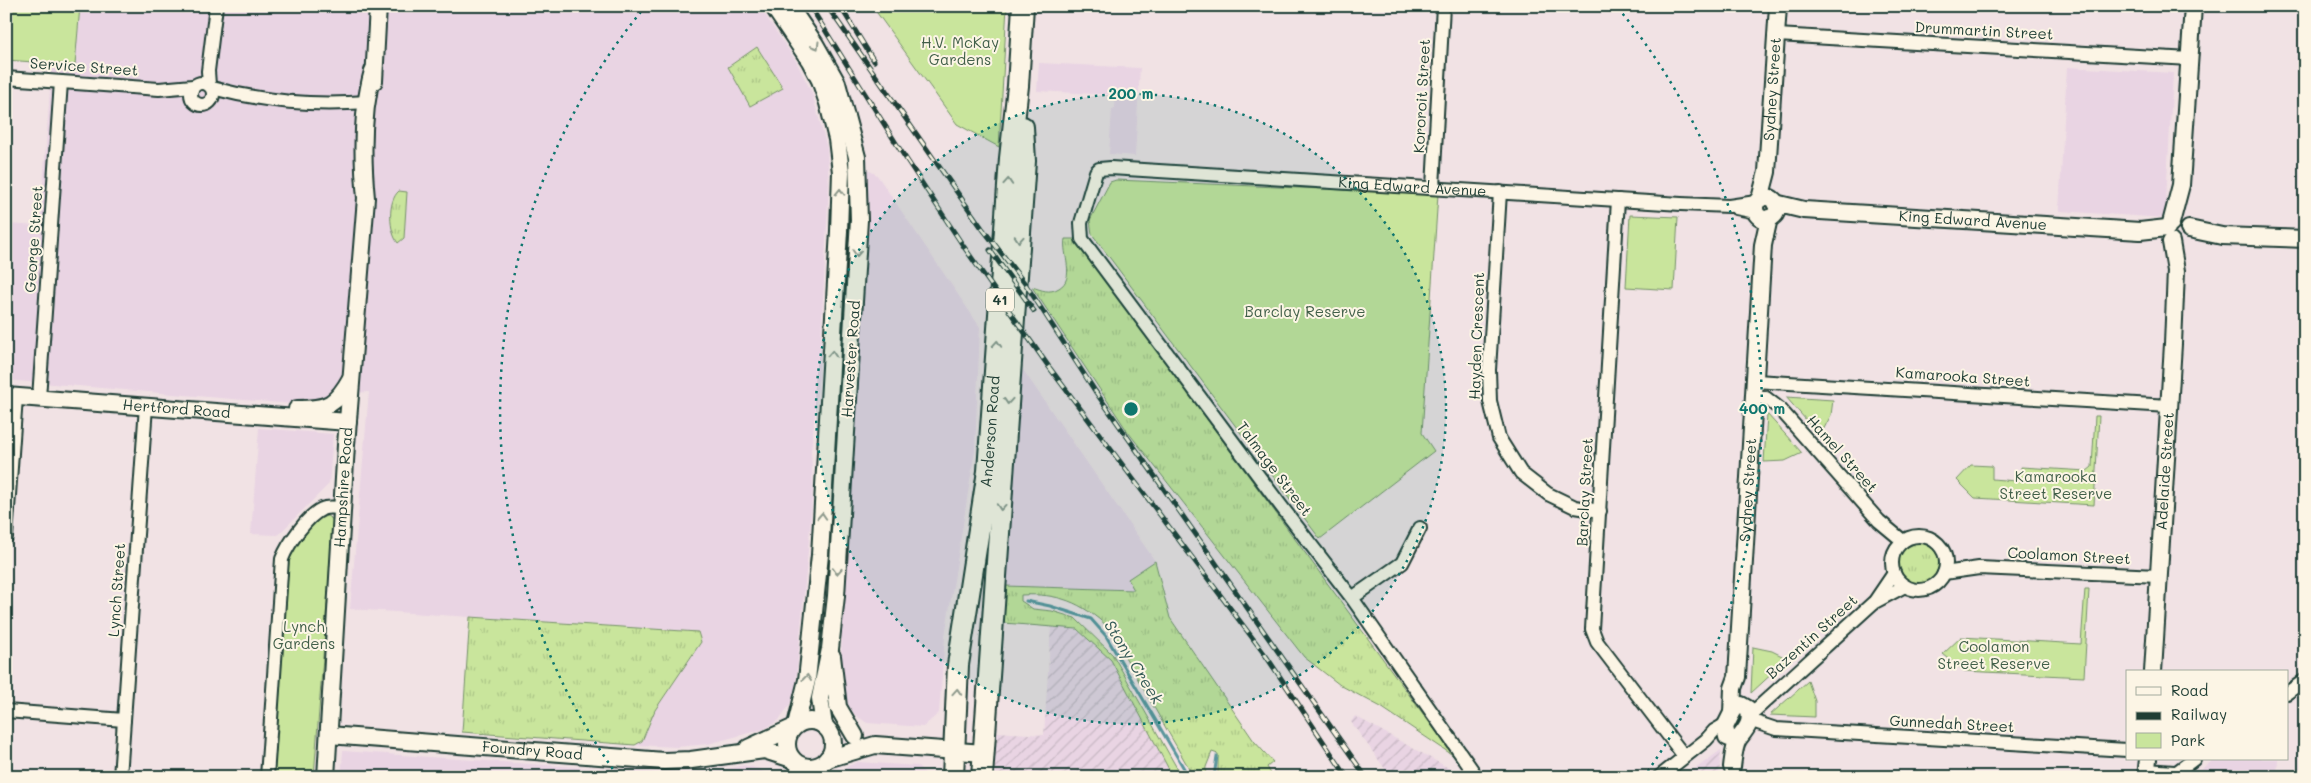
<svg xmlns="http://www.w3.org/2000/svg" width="2311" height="783" viewBox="0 0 2311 783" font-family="Mali,sans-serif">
  <defs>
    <pattern id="industrial-furrows" width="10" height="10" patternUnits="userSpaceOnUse" patternTransform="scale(1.25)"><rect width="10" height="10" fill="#e9d4e3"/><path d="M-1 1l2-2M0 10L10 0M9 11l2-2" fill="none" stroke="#c7b7c3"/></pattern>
    <pattern id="grass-tufts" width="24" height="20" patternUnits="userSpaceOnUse" patternTransform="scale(1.25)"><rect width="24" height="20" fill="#c9e59c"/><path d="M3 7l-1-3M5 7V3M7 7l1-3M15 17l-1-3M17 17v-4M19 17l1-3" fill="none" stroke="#acc587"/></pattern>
  </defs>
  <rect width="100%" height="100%" fill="#f1e2e4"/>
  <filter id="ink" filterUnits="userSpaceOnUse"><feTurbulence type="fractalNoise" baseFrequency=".02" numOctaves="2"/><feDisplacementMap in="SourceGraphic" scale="10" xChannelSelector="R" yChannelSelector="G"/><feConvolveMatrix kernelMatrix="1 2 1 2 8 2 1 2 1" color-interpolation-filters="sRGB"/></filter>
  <g filter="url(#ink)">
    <g fill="#e9d4e3">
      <path d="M80 6H759L796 61 812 93 827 148 829 185 819 378 811 451 813 485 810 529 795 692 789 706 778 721 764 729 708 744 677 747 635 745 642 741 655 709 699 645 698 632 350 609 369 392 338 394 317 406 6 380V224L40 226 52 63 75 65Z"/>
      <path d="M1039 63 1140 68 1135 156 1109 154 1112 109 1115 108 1116 95 1037 91Z"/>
      <path d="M2067 67 2173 73 2165 218 2059 211Z"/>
      <path d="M863 167 877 175 980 327 975 450 945 636 939 713 923 727 867 723 854 714 841 694 842 608Z"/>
      <path d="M1021 367 1155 561 1128 579 1135 590 1005 586Z"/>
      <path d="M259 428 333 434 329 484 278 535 251 534Z"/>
      <path d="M343 751 688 775 724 770 744 765 760 769 768 777H341Z"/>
      <path d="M2215 759H2278L2277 777H2190Z"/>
      <path d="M858 762 918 766 929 777H836L848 766Z"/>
    </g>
    <g fill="url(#industrial-furrows)">
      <path d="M1051 626 1077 629 1111 660 1173 777H994L997 732 1044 735Z"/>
      <path d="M1355 716 1461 775 1463 777H1391L1351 722Z"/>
      <path d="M1721 750 1719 777H1684Z"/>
    </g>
    <g fill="url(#grass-tufts)" stroke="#749168">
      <path d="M757 47 783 88 750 106 728 67Z"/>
      <path d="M399 191 407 192 404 238 398 243C389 232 387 201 399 191Z"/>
      <path d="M1065 239H1075L1454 756 1381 707 1340 685 1304 657 1128 432 1032 287C1042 290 1049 294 1059 288 1076 278 1062 254 1065 239Z"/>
      <circle cx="1917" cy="564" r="22"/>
      <path d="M1155 561 1170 618 1254 741 1273 762 1267 767 1273 777H1218V754L1212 752 1206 767 1205 777H1194L1108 627C1081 602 1058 593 1021 595V601L1033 609 1052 611 1075 618 1113 655 1182 777H1173L1111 660 1077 629 1004 623 1005 586 1134 590 1128 579Z"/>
      <path d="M470 617 698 632 701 642 655 710 642 741 635 745 462 732Z"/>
    </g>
    <g fill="#c9e59c" stroke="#749168">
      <path d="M6 6H80L75 65 6 60Z"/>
      <path d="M872 6H1007L999 147 957 124Z"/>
      <path d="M1116 180 1438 194 1422 433 1434 451 1320 539 1092 234 1090 220 1110 182Z"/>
      <path d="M1630 215 1678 217 1674 290 1626 287Z"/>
      <path d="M1786 397 1833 400 1831 415 1820 436Z"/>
      <path d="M1767 414 1802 453 1785 461 1764 462Z"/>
      <path d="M2095 416H2099L2094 505 1975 498 1957 480 1971 465 1992 466V479L2016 481 2021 474V467L2087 471 2092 467Z"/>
      <path d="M327 516 332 519 333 523 314 777H274L289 560C294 548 313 519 327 516Z"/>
      <path d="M2085 589H2089L2084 677 1964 671 1943 654 1961 637 2081 644Z"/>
      <path d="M1753 647 1772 651 1788 659 1751 693Z"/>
      <path d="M1808 681 1815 701V717L1770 715Z"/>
    </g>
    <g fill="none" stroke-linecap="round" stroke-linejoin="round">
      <g stroke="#5a959c" stroke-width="3">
        <path d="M1026 601 1050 606 1091 619 1106 636 1189 777"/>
        <path d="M1214 777 1217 756"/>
      </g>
      <g stroke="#1f3d34" stroke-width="16">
        <g id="minor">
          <path d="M1777 35 2190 59"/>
          <path d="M6 78 159 89 193 86"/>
          <circle cx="202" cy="94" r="11"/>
          <path d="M209 85 208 71 216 6"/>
          <path d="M212 88C265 102 313 106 368 102"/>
          <path d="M1433 187 1443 6"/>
          <path d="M1500 192 1489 370 1490 401 1499 438 1521 473 1548 494 1575 507 1600 511"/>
          <path d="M1618 200 1592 629 1597 642 1684 756"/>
          <path d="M1736 208 1756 212"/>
          <path d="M1755 381 2169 406"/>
          <path d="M39 398 61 82"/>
          <path d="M1754 398H1766L1780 409 1879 521 1903 541"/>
          <circle cx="1919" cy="563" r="27"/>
          <path d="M6 537 16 397"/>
          <path d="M1944 573 1979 568 2158 576"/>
          <path d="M1352 598 1402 563 1420 528"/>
          <path d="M1875 601 1894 573"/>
          <path d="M2287 693 2305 680"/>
          <path d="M6 711 124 720"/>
          <path d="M1750 715 1873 603 1905 586"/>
          <path d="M1749 720 1776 729 2127 750"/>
          <path d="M2147 770 2174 772"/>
          <path d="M120 777 146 406"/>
          <path d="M267 777 282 559C288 544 307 516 322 509 328 506 336 508 342 508"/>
          <path id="s1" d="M1477 777 1352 598 1281 506 1082 239 1081 223 1096 172 1099 169 1111 168 1681 204 1729 206 1756 202"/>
          <path d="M1659 777 1706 740 1714 731 1726 724"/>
          <path d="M2170 777 2194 759"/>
        </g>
      </g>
      <g stroke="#1f3d34" stroke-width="20">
        <g id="tertiary">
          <path d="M773 6 810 61 820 80 828 103 837 139 841 172 839 231 820 555 807 680 796 725"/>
          <path d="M789 6 815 44 837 83 857 157 859 220 836 596 830 649 820 698 824 726"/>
          <path d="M374 81 378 6"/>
          <circle cx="1766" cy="208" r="11"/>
          <path id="s2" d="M1760 199 1767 172 1778 6"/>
          <path id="s3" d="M1775 203 1804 210 2140 231 2167 228"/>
          <path d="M2171 223 2181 185 2193 6"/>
          <path d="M2189 229 2222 236 2305 239"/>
          <path id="s4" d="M6 396 348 422"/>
          <path d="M297 409C328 409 336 405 351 378"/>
          <path d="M832 656 838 707 855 736"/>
          <path id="s5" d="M2153 672 2173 344 2176 271 2171 242"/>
          <path id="s6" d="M1732 713 1733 688 1737 677 1763 245 1769 218"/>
          <circle cx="810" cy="744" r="23"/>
          <path id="s7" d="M329 735 664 761 691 760 764 750 792 759"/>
          <path d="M748 748 792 728"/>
          <path d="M827 759 875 745 984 753"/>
          <path d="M1732 767C1733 759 1734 745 1739 738 1746 729 1753 722 1748 709L1741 705 1734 709 1725 727 1727 737 1732 739H1738"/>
          <path id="s8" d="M326 777 346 445 366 198C362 157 362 110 373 71"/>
          <path d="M2146 777 2148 759"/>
        </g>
      </g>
      <g stroke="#1f3d34" stroke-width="24">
        <g id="primary">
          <path id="s9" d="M953 777 958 665 988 471 1010 158 1018 86 1023 6"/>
          <path d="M982 777 1025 161 1023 127"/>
        </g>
      </g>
      <use href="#minor" stroke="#fcf5e5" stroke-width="12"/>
      <use href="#tertiary" stroke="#fcf5e5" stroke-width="16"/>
      <use href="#primary" stroke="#fcf5e5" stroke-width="20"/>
      <g stroke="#1f3d34" stroke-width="5">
        <g id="rail">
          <path d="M810 6 901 151 964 247 1049 367 1266 656 1347 777"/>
          <path d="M827 6 982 228 1026 285 1095 391 1366 777"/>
          <path d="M840 6 874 61"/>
          <path d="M990 250 1034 311"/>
        </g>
      </g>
      <use href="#rail" stroke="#fcf5e5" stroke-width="3" stroke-dasharray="9" stroke-linecap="butt"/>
    </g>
    <defs><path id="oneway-chevron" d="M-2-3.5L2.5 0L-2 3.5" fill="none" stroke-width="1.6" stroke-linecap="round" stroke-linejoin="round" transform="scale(1.25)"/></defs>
    <g stroke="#8e998c">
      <use href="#oneway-chevron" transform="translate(816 46) rotate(59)"/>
      <use href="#oneway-chevron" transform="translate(1008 182) rotate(-86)"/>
      <use href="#oneway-chevron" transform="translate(840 192) rotate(-89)"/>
      <use href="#oneway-chevron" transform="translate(1019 239) rotate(94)"/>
      <use href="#oneway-chevron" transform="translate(857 253) rotate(93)"/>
      <use href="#oneway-chevron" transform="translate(997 344) rotate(-86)"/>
      <use href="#oneway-chevron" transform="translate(832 354) rotate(-87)"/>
      <use href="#oneway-chevron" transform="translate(1008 401) rotate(94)"/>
      <use href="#oneway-chevron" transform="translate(1001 507) rotate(94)"/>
      <use href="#oneway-chevron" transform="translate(822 516) rotate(-87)"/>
      <use href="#oneway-chevron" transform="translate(837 571) rotate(94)"/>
      <use href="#oneway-chevron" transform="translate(807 678) rotate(-83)"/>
      <use href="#oneway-chevron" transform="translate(957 692) rotate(-86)"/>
    </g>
  </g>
  <circle cx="1131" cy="409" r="315" fill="#0f766e" fill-opacity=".12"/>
  <g fill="none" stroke="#0f766e" stroke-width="2.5" stroke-dasharray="2.5 5">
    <circle cx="1131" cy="409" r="315"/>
    <path d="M617 775A631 631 0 0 1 644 8M1618 8A631 631 0 0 1 1645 775"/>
  </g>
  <g text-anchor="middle" stroke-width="4" stroke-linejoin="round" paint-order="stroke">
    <rect fill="#fcf5e5" stroke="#617469" stroke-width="1" x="986" y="288.5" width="28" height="23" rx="4"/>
    <g font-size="14" font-weight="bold" fill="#1f3d34">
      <text x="1000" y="305">41</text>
    </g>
    <g font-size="15" fill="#1f3d34" stroke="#fcf5e5">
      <text transform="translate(1984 31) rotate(3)" y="5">Drummartin Street</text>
      <text transform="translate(84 67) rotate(4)" y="5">Service Street</text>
      <text dy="5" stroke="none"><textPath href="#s2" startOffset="111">Sydney Street</textPath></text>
      <text transform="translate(1422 96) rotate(-87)" y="5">Kororoit Street</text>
      <text dy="5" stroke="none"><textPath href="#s1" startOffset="1055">King Edward Avenue</textPath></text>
      <text dy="5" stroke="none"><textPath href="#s3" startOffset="199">King Edward Avenue</textPath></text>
      <text transform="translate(34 239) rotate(-86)" y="5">George Street</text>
      <text transform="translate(1477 336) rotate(-88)" y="5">Hayden Crescent</text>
      <text transform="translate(851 359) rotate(-86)" y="5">Harvester Road</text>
      <text transform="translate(1963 377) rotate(4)" y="5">Kamarooka Street</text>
      <text dy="5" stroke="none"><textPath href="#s4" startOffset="171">Hertford Road</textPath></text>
      <text dy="5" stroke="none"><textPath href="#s9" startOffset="348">Anderson Road</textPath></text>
      <text transform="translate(1842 454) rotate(48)" y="5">Hamel Street</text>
      <text transform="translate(1274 469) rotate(53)" y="5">Talmage Street</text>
      <text dy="5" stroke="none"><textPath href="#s5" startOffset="201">Adelaide Street</textPath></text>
      <text dy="5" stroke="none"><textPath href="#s8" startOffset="290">Hampshire Road</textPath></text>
      <text dy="5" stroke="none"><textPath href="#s6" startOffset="224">Sydney Street</textPath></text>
      <text transform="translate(1585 492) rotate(-87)" y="5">Barclay Street</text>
      <text transform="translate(2069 556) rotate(3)" y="5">Coolamon Street</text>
      <text transform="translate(117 590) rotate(-86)" y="5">Lynch Street</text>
      <text transform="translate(1812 637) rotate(-42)" y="5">Bazentin Street</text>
      <text transform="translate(1952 724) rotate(3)" y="5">Gunnedah Street</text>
      <text dy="5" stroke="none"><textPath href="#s7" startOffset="204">Foundry Road</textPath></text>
    </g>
    <g font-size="15" fill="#415f49" stroke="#fcf5e5">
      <text x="960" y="48">H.V. McKay<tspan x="960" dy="17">Gardens</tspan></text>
      <text x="1305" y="317">Barclay Reserve</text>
      <text x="2056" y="482">Kamarooka<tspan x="2056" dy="17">Street Reserve</tspan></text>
      <text x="304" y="632">Lynch<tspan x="304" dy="17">Gardens</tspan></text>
      <text x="1994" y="652">Coolamon<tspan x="1994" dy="17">Street Reserve</tspan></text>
    </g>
    <g font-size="16" font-style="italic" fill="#335a57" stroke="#fcf5e5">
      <text transform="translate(1134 662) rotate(58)" y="6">Stony Creek</text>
    </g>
  </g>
  <circle cx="1131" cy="409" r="8" fill="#0f766e" stroke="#fcf5e5" stroke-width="2.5"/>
  <g font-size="15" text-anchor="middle" font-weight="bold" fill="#0f766e" stroke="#fcf5e5" stroke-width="4" stroke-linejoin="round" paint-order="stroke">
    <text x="1131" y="99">200 m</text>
    <text x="1762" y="414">400 m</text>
  </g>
  <rect width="2311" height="783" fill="none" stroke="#fcf5e5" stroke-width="25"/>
  <rect x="12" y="12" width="2286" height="758" fill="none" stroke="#1f3d34" stroke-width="2" filter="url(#ink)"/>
  <rect x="2126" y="670" width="162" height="90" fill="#fcf5e5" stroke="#a4ab9e"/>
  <rect x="2136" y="687" width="25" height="8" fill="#fcf5e5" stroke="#a4ab9e"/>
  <text x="2171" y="696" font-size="15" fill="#1f3d34">Road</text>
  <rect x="2136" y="712" width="25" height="8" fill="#1f3d34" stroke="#a4ab9e"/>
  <text x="2171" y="720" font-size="15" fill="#1f3d34">Railway</text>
  <rect x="2136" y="733" width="25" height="15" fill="#c9e59c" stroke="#a4ab9e"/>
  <text x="2171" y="746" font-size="15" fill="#1f3d34">Park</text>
</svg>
